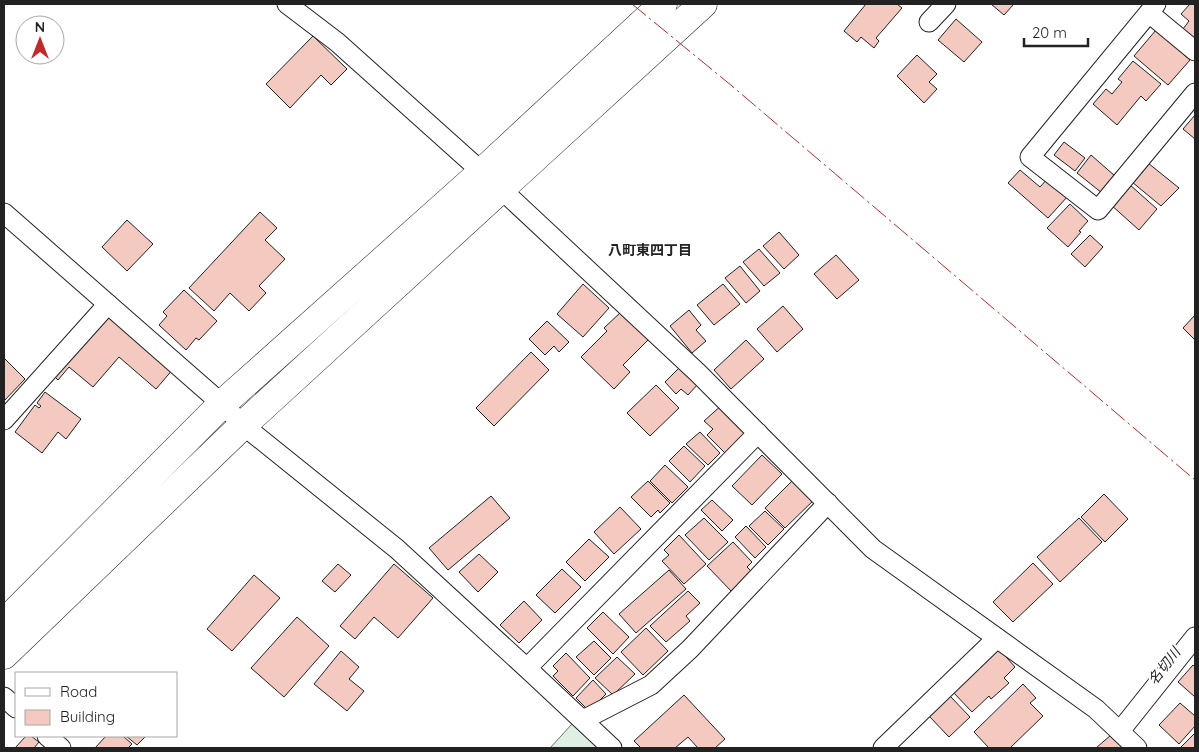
<svg xmlns="http://www.w3.org/2000/svg" width="1199" height="752" viewBox="0 0 1199 752" font-family="Quicksand,'Noto Sans JP',sans-serif">
  <rect width="100%" height="100%" fill="#fff"/>
  <path fill="#e0efe3" stroke="#6f6f6f" d="M572 724 598 748H550Z"/>
  <g fill="#f3c9c0" stroke="#222">
    <path d="M866 4H897L902 8 876 38 879 41 874 48 861 37 857 42 844 31Z"/>
    <path d="M991 4H1014L1004 15Z"/>
    <path d="M1190 4H1195V39L1183 29 1189 21 1181 14Z"/>
    <path d="M956 19 982 42 964 62 938 40Z"/>
    <path d="M1156 30 1190 60 1168 85 1134 56Z"/>
    <path d="M313 36 347 69 331 85 321 75 290 108 266 84Z"/>
    <path d="M917 55 937 74 929 82 937 89 924 103 897 76Z"/>
    <path d="M1133 61 1161 84 1146 101 1141 96 1117 125 1093 104 1106 89 1112 94 1122 82 1118 79Z"/>
    <path d="M1195 115V139L1183 129Z"/>
    <path d="M1064 142 1085 158 1075 171 1054 155Z"/>
    <path d="M1091 155 1115 176 1102 193 1077 173Z"/>
    <path d="M1148 163 1179 188 1161 206 1132 182Z"/>
    <path d="M1020 170 1040 187 1048 178 1068 196 1048 218 1008 183Z"/>
    <path d="M1129 184 1157 209 1139 230 1110 204Z"/>
    <path d="M1070 204 1088 221 1079 231 1081 232 1068 247 1047 228Z"/>
    <path d="M260 212 277 228 265 240 285 259 259 286 266 293 249 311 230 293 214 311 189 288Z"/>
    <path d="M127 220 153 244 127 271 102 247Z"/>
    <path d="M779 232 799 255 784 269 763 246Z"/>
    <path d="M1090 235 1103 247 1085 267 1071 254Z"/>
    <path d="M759 249 780 273 764 286 743 262Z"/>
    <path d="M836 255 859 280 837 299 814 274Z"/>
    <path d="M740 266 760 291 746 303 725 278Z"/>
    <path d="M583 284 609 308 583 337 557 314Z"/>
    <path d="M723 284 740 304 714 325 697 305Z"/>
    <path d="M184 290 217 321 199 340 196 338 186 350 159 325 167 316 163 312Z"/>
    <path d="M783 306 803 329 777 352 757 329Z"/>
    <path d="M108 310 174 368 156 389 119 357 93 387 69 367 58 380 52 374Z"/>
    <path d="M689 310 701 325 696 330 706 341 692 353 670 326Z"/>
    <path d="M622 311 649 339 623 365 630 372 614 389 581 357 607 331 604 328Z"/>
    <path d="M1195 315V340L1183 328Z"/>
    <path d="M547 321 569 342 559 352 554 346 545 355 529 339Z"/>
    <path d="M746 340 764 359 731 389 714 370Z"/>
    <path d="M531 352 549 370 494 426 476 408Z"/>
    <path d="M4 358 25 379 4 401Z"/>
    <path d="M681 366 698 384 688 395 681 389 676 394 665 382Z"/>
    <path d="M656 385 679 408 650 436 627 413Z"/>
    <path d="M45 392 81 419 66 439 58 432 42 453 15 432 35 405 39 408 41 406 37 403Z"/>
    <path d="M723 404 749 429 726 454 707 435 713 429 704 421Z"/>
    <path d="M700 432 720 453 708 465 686 444Z"/>
    <path d="M684 446 705 466 690 482 669 461Z"/>
    <path d="M762 455 782 474 752 505 732 486Z"/>
    <path d="M665 465 688 487 672 503 650 481Z"/>
    <path d="M795 478 816 498 785 528 765 508Z"/>
    <path d="M648 481 670 503 660 513 658 510 651 517 631 497Z"/>
    <path d="M1104 494 1128 519 1105 542 1081 517Z"/>
    <path d="M491 496 510 518 448 570 429 548Z"/>
    <path d="M712 500 733 520 722 531 701 510Z"/>
    <path d="M620 507 641 529 614 554 594 532Z"/>
    <path d="M765 511 784 529 768 545 749 526Z"/>
    <path d="M704 518 728 542 709 560 685 535Z"/>
    <path d="M1079 518 1102 542 1060 582 1037 557Z"/>
    <path d="M746 526 766 547 755 558 735 537Z"/>
    <path d="M679 535 706 564 684 584 662 561 669 555 664 550Z"/>
    <path d="M589 539 609 557 585 581 566 562Z"/>
    <path d="M733 542 752 562 747 567 751 571 746 576 747 578 732 592 707 566Z"/>
    <path d="M479 554 498 572 478 592 459 572Z"/>
    <path d="M1033 563 1053 584 1013 622 993 602Z"/>
    <path d="M338 564 351 575 335 592 322 581Z"/>
    <path d="M394 564 433 598 398 638 374 617 355 639 340 626Z"/>
    <path d="M562 569 581 587 555 613 536 595Z"/>
    <path d="M669 570 686 589 636 633 619 614Z"/>
    <path d="M254 575 280 598 232 651 207 629Z"/>
    <path d="M688 591 700 603 686 616 690 621 666 642 650 626Z"/>
    <path d="M524 601 542 620 519 643 500 625Z"/>
    <path d="M603 612 629 637 613 654 587 628Z"/>
    <path d="M297 617 329 646 284 697 251 668Z"/>
    <path d="M646 628 668 651 643 675 621 652Z"/>
    <path d="M594 641 611 658 594 675 576 657Z"/>
    <path d="M999 649 1015 667 1004 678 1009 683 991 699 989 696 972 712 953 692Z"/>
    <path d="M341 651 359 667 349 679 364 691 347 711 314 684Z"/>
    <path d="M566 653 590 678 573 696 553 676 558 671 553 666Z"/>
    <path d="M617 657 635 674 613 695 595 678Z"/>
    <path d="M1193 665 1195 667V697L1178 682Z"/>
    <path d="M593 680 606 694 589 711 576 698Z"/>
    <path d="M1023 684 1036 698 1030 703 1043 716 1010 748H989L974 732Z"/>
    <path d="M684 695 725 739 715 748H698L688 737 675 748H641L634 741Z"/>
    <path d="M950 696 970 717 949 737 929 716Z"/>
    <path d="M1180 703 1195 716V726L1179 744 1159 725Z"/>
    <path d="M1195 733V748H1180Z"/>
    <path d="M1111 735 1123 748H1096Z"/>
    <path d="M26 736H31L39 742 34 748H15Z"/>
    <path d="M106 736H123L132 744 128 748H95Z"/>
    <path d="M126 736H146L137 745Z"/>
  </g>
  <g fill="none" stroke-linecap="round" stroke-linejoin="round">
    <g stroke="#222" stroke-width="21">
      <g id="street">
        <path d="M287 4 337 42 501 189 698 373 873 549 1096 709 1137 748"/>
        <path d="M1156 4 1030 157 1098 210 1195 93"/>
        <path d="M1149 13 1195 51"/>
        <path d="M929 22 946 4"/>
        <path d="M4 213 222 404 243 425 397 549 532 673 612 748"/>
        <path d="M4 420 108 304"/>
        <path d="M527 668 758 433"/>
        <path d="M4 697 16 708"/>
        <path d="M583 720 651 685 690 649 828 503"/>
        <path d="M1120 731 1195 637"/>
        <path d="M47 736 61 748"/>
        <path d="M883 748 997 638"/>
      </g>
    </g>
    <g stroke="#222" stroke-width="29">
      <g id="secondary">
        <path d="M4 623 222 404 482 172 663 4"/>
        <path d="M4 655 243 425 703 4"/>
      </g>
    </g>
    <use href="#street" stroke="#fff" stroke-width="19"/>
    <use href="#secondary" stroke="#fff" stroke-width="28"/>
    <path stroke="#c62828" stroke-width="1" stroke-dasharray="18 4 2.5 4" stroke-linecap="butt" d="M632 4 732 86 1195 480"/>
  </g>
  <g text-anchor="middle" stroke-width="4" stroke-linejoin="round" paint-order="stroke">
    <g font-size="14" font-weight="bold" fill="#222" stroke="#fff">
      <text x="650" y="255">八町東四丁目</text>
    </g>
    <g font-size="14" font-style="italic" fill="#222" stroke="#fff">
      <text transform="translate(1164 666) rotate(-52)" y="5">名切川</text>
    </g>
  </g>
  <rect width="1199" height="752" fill="none" stroke="#222222" stroke-width="10"/>
  <rect x="15" y="672" width="162" height="65" fill="#ffffff" stroke="#a7a7a7"/>
  <rect x="25" y="688" width="25" height="8" fill="#ffffff" stroke="#a7a7a7"/>
  <text x="60" y="697" font-size="15" fill="#222222">Road</text>
  <rect x="25" y="710" width="25" height="15" fill="#f3c9c0" stroke="#a7a7a7"/>
  <text x="60" y="722" font-size="15" fill="#222222">Building</text>
  <g transform="translate(40 40)"><circle r="24" fill="#ffffff" stroke="#a7a7a7"/>
  <path d="M0-4L9 19L0 12L-9 19Z" fill="#c62828"/>
  <text y="-8" font-size="14" font-weight="bold" text-anchor="middle" fill="#222222">N</text>
  </g>
  <path d="M1024 38v8h64v-8" fill="none" stroke="#222222" stroke-width="2.5"/>
  <text x="1032" y="38" font-size="15" fill="#222222" stroke="#ffffff" stroke-width="4" paint-order="stroke">20 m</text>
</svg>
